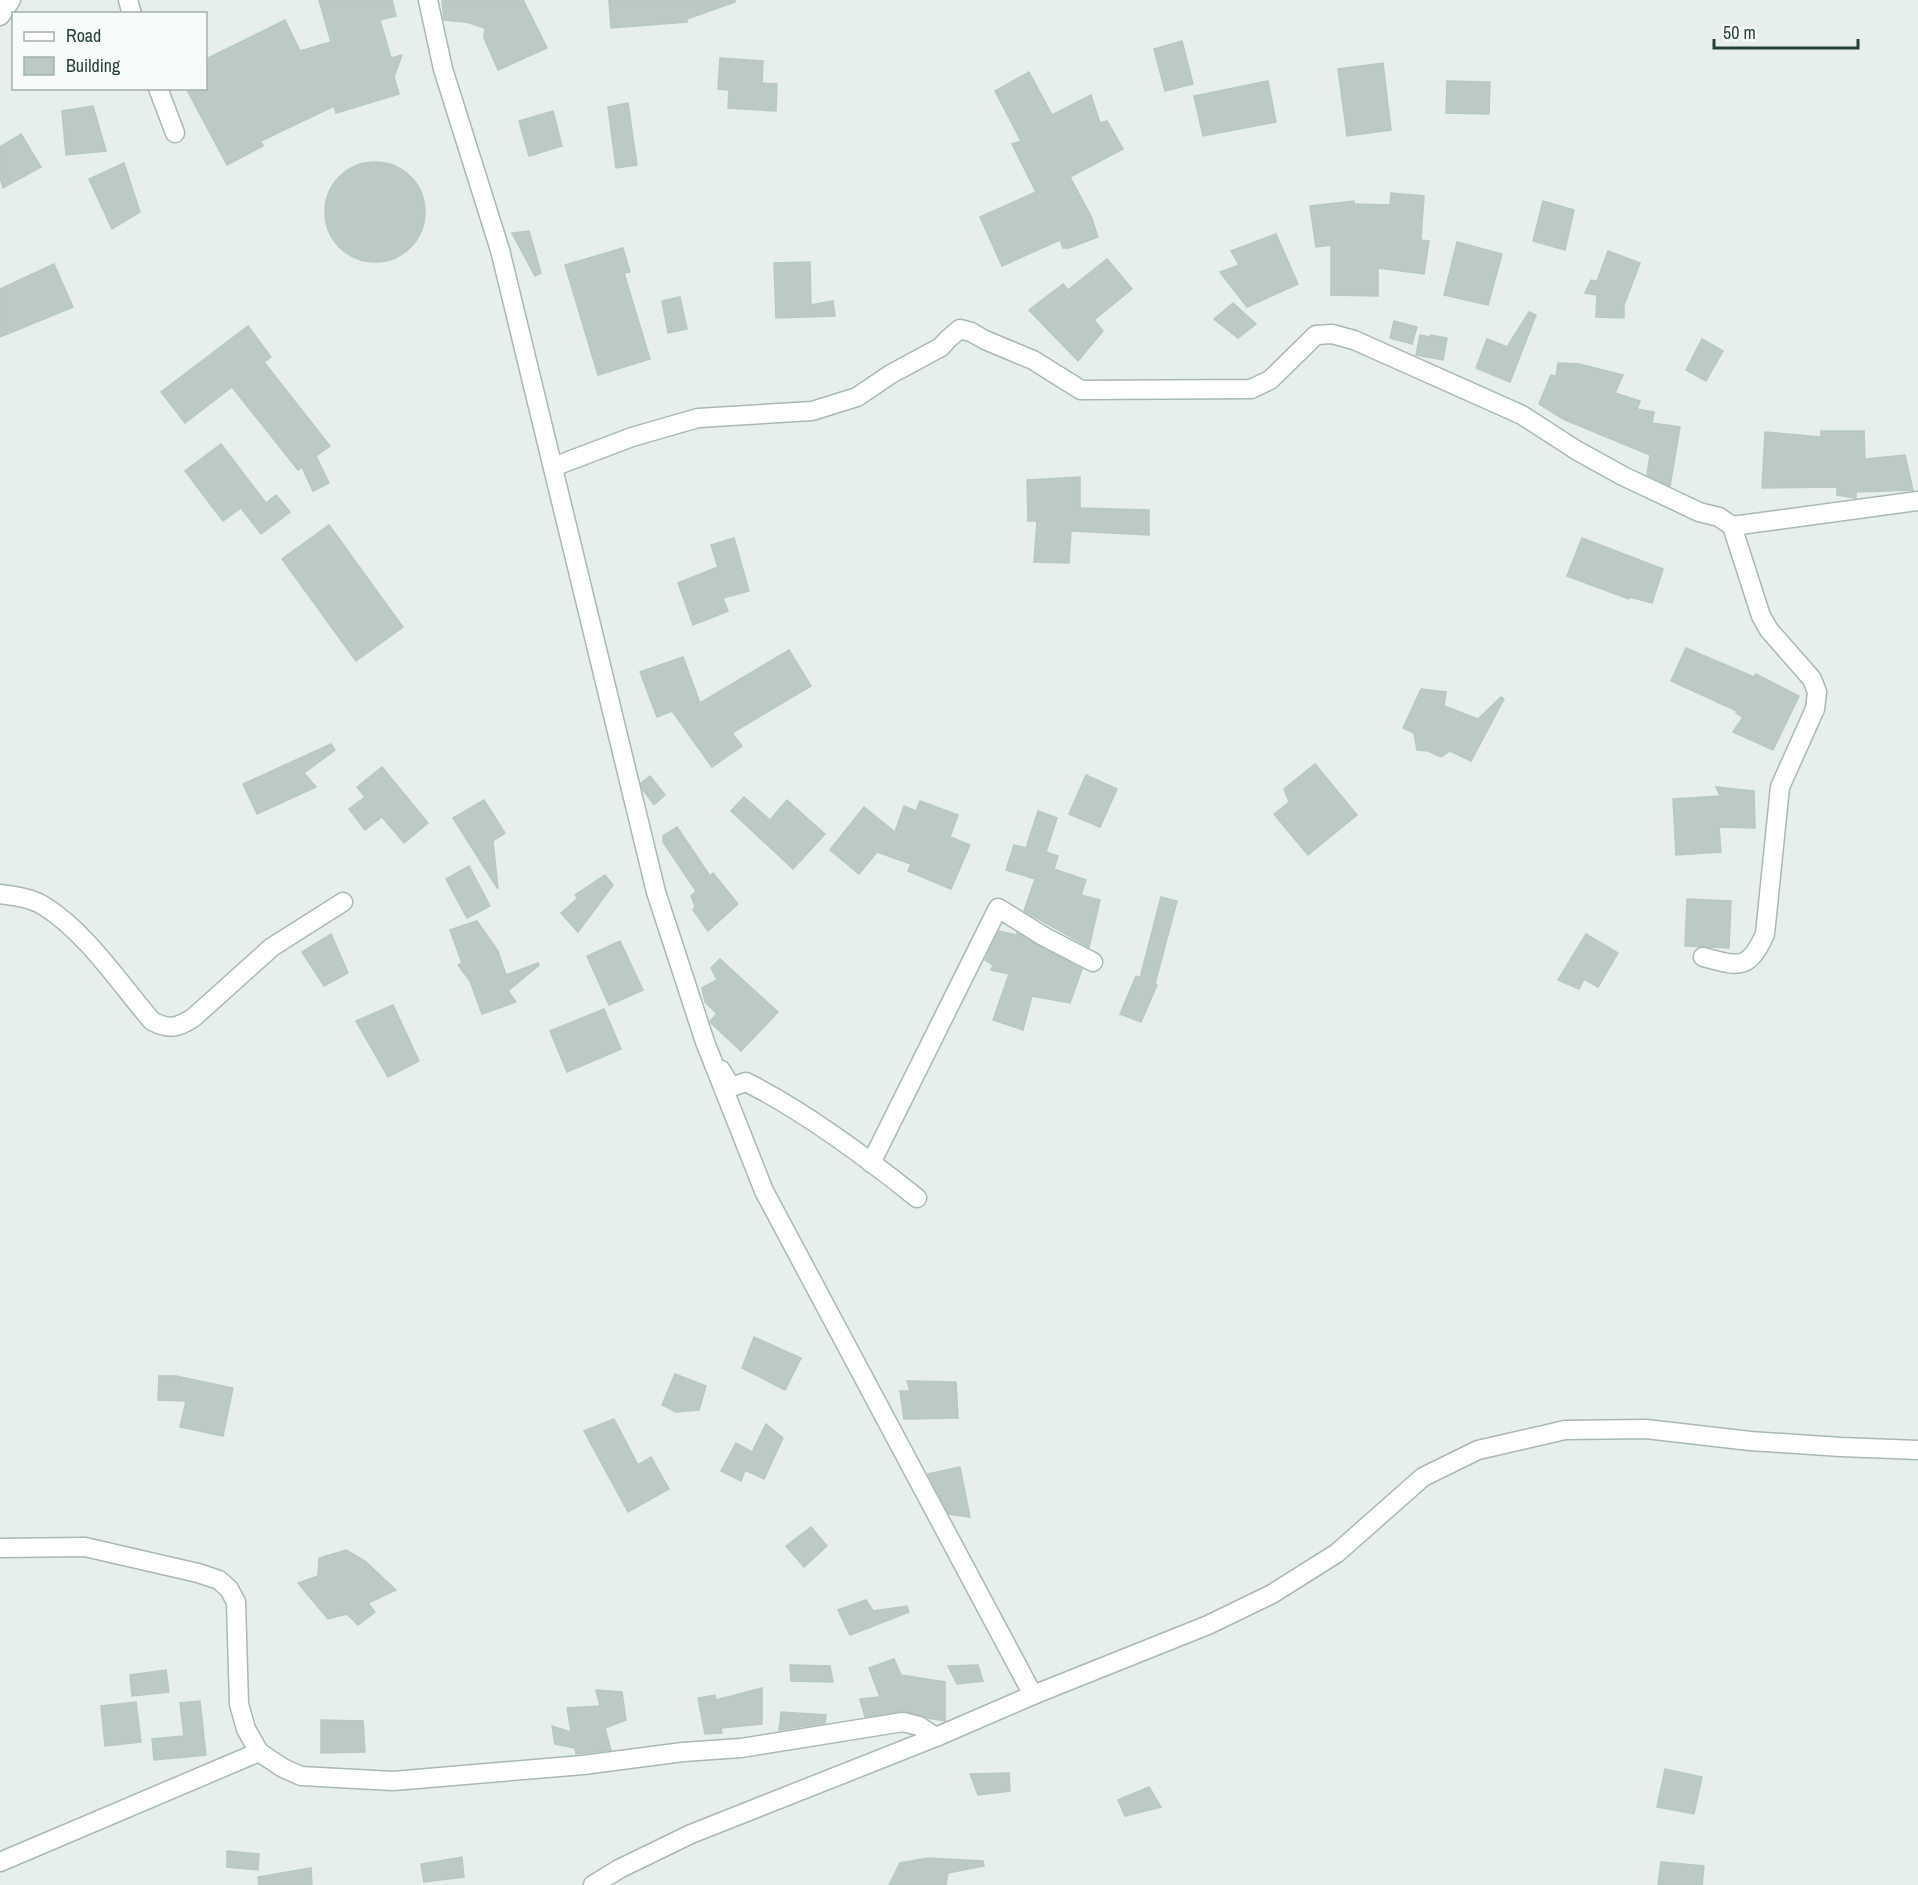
<svg xmlns="http://www.w3.org/2000/svg" width="1918" height="1885" viewBox="0 0 1918 1885" font-family="'Archivo Narrow',sans-serif">
  <rect width="100%" height="100%" fill="#e6efeb"/>
  <g fill="#bbcac4" stroke="#b8c9c2" stroke-width="1.5">
    <path d="M319 0H392L396 16 380 20 391 58 402 55 394 77 399 94 336 113 334 106 261 141 263 146 227 165 186 88H206V59L285 20 300 51 331 42Z"/>
    <path d="M442 0H523L547 48 498 70 484 38 485 28 466 22 444 20Z"/>
    <path d="M609 0H735V2L687 19V22L611 28Z"/>
    <path d="M1182 41 1193 84 1165 91 1154 49Z"/>
    <path d="M720 58 763 61 762 83 777 84 776 111 728 108 729 90 718 89Z"/>
    <path d="M1383 63 1391 130 1347 136 1338 69Z"/>
    <path d="M1029 72 1052 115 1091 95 1100 123 1107 121 1123 149 1070 177 1091 216 1098 237 1069 248H1063L1060 240 1002 266 980 217 1036 192 1012 144 1021 141 995 91Z"/>
    <path d="M1268 81 1276 122 1203 136 1194 96Z"/>
    <path d="M1447 81 1490 82 1489 114 1446 113Z"/>
    <path d="M628 103 637 165 616 168 608 107Z"/>
    <path d="M93 106 106 151 66 155 62 111Z"/>
    <path d="M553 111 562 146 529 156 519 121Z"/>
    <path d="M21 134 41 167 3 188 0 177V147Z"/>
    <circle cx="375" cy="212" r="50"/>
    <path d="M124 163 140 212 112 229 89 179Z"/>
    <path d="M1391 193 1424 196 1421 240 1429 241 1424 274 1378 268V296L1331 295V245L1316 247 1310 206 1354 201V204L1390 205Z"/>
    <path d="M1543 201 1574 210 1565 250 1533 241Z"/>
    <path d="M529 231 541 273 535 276 512 233Z"/>
    <path d="M1276 234 1298 284 1247 307 1220 272 1239 265 1231 251Z"/>
    <path d="M1457 242 1502 254 1488 305 1444 295Z"/>
    <path d="M623 248 630 272 624 273 650 359 598 375 565 265Z"/>
    <path d="M1608 251 1640 263 1624 305V318L1596 317 1597 295 1585 293 1591 280 1597 281Z"/>
    <path d="M1107 259 1132 289 1094 320 1103 331 1078 361 1029 310 1063 284 1068 290Z"/>
    <path d="M810 262 811 305 833 301 835 316 776 318 774 263Z"/>
    <path d="M54 264 73 307 0 337V289Z"/>
    <path d="M680 297 687 329 668 333 662 301Z"/>
    <path d="M1233 303 1256 324 1238 338 1214 319Z"/>
    <path d="M1529 312 1536 315 1510 382 1476 368 1487 339 1507 347Z"/>
    <path d="M1394 321 1417 327 1412 344 1390 338Z"/>
    <path d="M248 326 271 357 264 362 330 446 316 456 329 483 313 491 302 467 298 470 232 387 185 423 161 392Z"/>
    <path d="M1420 335 1430 337 1431 335 1447 338 1443 360 1416 355Z"/>
    <path d="M1702 339 1723 351 1706 381 1686 370Z"/>
    <path d="M1558 363 1579 364 1623 375 1615 393 1640 401 1637 409 1654 412 1652 423 1680 427 1670 486 1647 475 1650 455 1563 419 1539 404 1551 375 1556 376Z"/>
    <path d="M1821 431H1864L1865 459 1905 455 1913 490 1856 492V498L1837 495V487L1762 488 1765 432 1821 437Z"/>
    <path d="M221 444 266 503 276 495 290 512 261 534 241 508 223 521 185 471Z"/>
    <path d="M1080 477V508L1149 510V535L1071 531 1069 563 1034 562 1037 521H1028L1027 480Z"/>
    <path d="M329 525 403 627 356 661 282 559Z"/>
    <path d="M734 538 749 591 723 598 728 611 693 625 678 583 718 567 711 545Z"/>
    <path d="M1582 538 1663 569 1652 603 1630 597 1629 599 1567 576Z"/>
    <path d="M1686 648 1754 677 1756 674 1799 696 1773 750 1733 732 1743 717 1736 713 1737 711 1671 681Z"/>
    <path d="M789 650 811 686 732 733 742 746 712 767 672 711 657 717 640 672 683 657 700 703Z"/>
    <path d="M1421 689 1446 692 1444 706 1478 719 1501 697 1504 699 1471 761 1450 751 1441 757 1428 751 1417 750 1414 733 1403 728Z"/>
    <path d="M331 744 335 750 304 773 316 787 257 814 243 784Z"/>
    <path d="M1315 764 1357 815 1308 855 1274 814 1289 802 1284 789Z"/>
    <path d="M382 767 428 823 404 843 382 817 365 830 349 809 365 797 357 787Z"/>
    <path d="M1086 775 1117 789 1100 827 1069 814Z"/>
    <path d="M650 776 665 795 654 805 643 790 641 783Z"/>
    <path d="M1716 787 1754 791 1755 828 1719 827 1721 852 1676 855 1673 799 1720 796Z"/>
    <path d="M744 797 770 820 787 800 825 834 793 869 731 811Z"/>
    <path d="M484 800 505 833 493 841 498 889 453 818Z"/>
    <path d="M920 801 958 815 950 837 970 845 951 889 908 871 911 864 877 852 859 874 830 850 864 807 895 832 904 806 916 811Z"/>
    <path d="M1038 811 1057 818 1046 852 1058 856 1054 869 1086 880 1081 895 1100 900 1089 947 1024 911 1035 879 1006 870 1014 845 1026 848Z"/>
    <path d="M677 827 710 876 713 873 738 904 708 931 693 910 695 906 691 896 696 891 663 842V836Z"/>
    <path d="M469 866 490 906 467 918 446 879Z"/>
    <path d="M605 875 613 885 578 932 561 913 578 898 575 895Z"/>
    <path d="M1161 897 1177 901 1155 984 1157 985 1141 1022 1120 1014 1136 976 1140 978Z"/>
    <path d="M1687 899 1731 901 1729 948 1685 946Z"/>
    <path d="M477 921 498 951 506 975 538 963 539 965 508 991 516 1002 482 1014 470 981 458 965 462 963 450 930Z"/>
    <path d="M999 931 1016 935 1017 933 1082 969 1070 1003 1032 996 1023 1030 993 1020 1009 974 991 970 993 965 985 960Z"/>
    <path d="M331 934 348 973 324 986 302 952Z"/>
    <path d="M1586 934 1618 953 1598 987 1584 979 1579 989 1558 980Z"/>
    <path d="M620 941 643 990 609 1005 587 956Z"/>
    <path d="M720 959 778 1012 741 1051 711 1023 710 1021 717 1014 705 1002 702 988 717 980 711 968Z"/>
    <path d="M393 1005 419 1061 388 1077 356 1021Z"/>
    <path d="M604 1009 621 1049 567 1072 550 1031Z"/>
    <path d="M754 1337 801 1358 785 1390 742 1368Z"/>
    <path d="M675 1374 706 1386 699 1410 676 1412 662 1405Z"/>
    <path d="M159 1376H176L233 1388 223 1436 180 1427 186 1401 158 1400Z"/>
    <path d="M907 1381 956 1382 958 1418 904 1419 900 1391H910Z"/>
    <path d="M614 1419 638 1465 651 1457 669 1489 628 1512 584 1431Z"/>
    <path d="M766 1424 783 1438 764 1479 745 1470 741 1481 721 1471 736 1443 752 1452Z"/>
    <path d="M960 1467 970 1517 949 1514 928 1474Z"/>
    <path d="M811 1527 827 1546 804 1567 786 1546Z"/>
    <path d="M346 1550 365 1561 396 1590 368 1603 375 1612 358 1625 347 1614 328 1619 298 1583 318 1576 319 1558Z"/>
    <path d="M866 1600 873 1611 907 1606 909 1612 850 1635 838 1610Z"/>
    <path d="M894 1659 901 1675 945 1682V1721L928 1718 905 1711 865 1717 860 1699 880 1697 869 1668Z"/>
    <path d="M790 1665 830 1666 833 1682 791 1681Z"/>
    <path d="M978 1665 983 1681 957 1684 948 1666Z"/>
    <path d="M166 1670 169 1692 132 1696 130 1675Z"/>
    <path d="M762 1688V1724L721 1728 722 1733 705 1734 698 1698 715 1695 716 1700Z"/>
    <path d="M596 1690 622 1692 626 1720 605 1728 611 1750 576 1754 575 1748 555 1744 552 1726 571 1732 567 1708 600 1706Z"/>
    <path d="M200 1701 206 1755 154 1760 152 1739 184 1736 180 1703Z"/>
    <path d="M136 1702 141 1742 105 1746 101 1706Z"/>
    <path d="M781 1712 826 1715 825 1723 779 1730Z"/>
    <path d="M321 1720 363 1721 365 1752 321 1753Z"/>
    <path d="M1665 1769 1702 1777 1694 1814 1657 1807Z"/>
    <path d="M1009 1773 1010 1791 978 1795 970 1774Z"/>
    <path d="M1149 1787 1161 1807 1125 1816 1118 1800Z"/>
    <path d="M227 1851 259 1854 258 1870 227 1867Z"/>
    <path d="M462 1857 464 1877 424 1882 421 1864Z"/>
    <path d="M928 1858 983 1861 984 1866 948 1873 946 1885H889L900 1863Z"/>
    <path d="M1661 1862 1704 1866 1702 1885H1658Z"/>
    <path d="M311 1868 312 1885H259L258 1877Z"/>
  </g>
  <g fill="none" stroke-linecap="round" stroke-linejoin="round">
    <g stroke="#a8b8b2" stroke-width="21">
      <g id="minor">
        <path d="M128 0 132 14"/>
        <path d="M428 0 443 69 500 250 656 892 705 1042 764 1191 1033 1695"/>
        <path d="M0 16 11 0"/>
        <path d="M158 88 175 133"/>
        <path d="M553 467 632 437 698 418 812 411 857 397 891 374 941 347 948 339 960 329 971 332 985 340 1033 360 1081 390 1251 389 1270 380 1316 335 1332 334 1354 340 1522 415 1576 450 1623 476 1699 512 1719 517 1732 526 1761 616 1769 630 1812 679 1817 692 1815 709 1780 787 1765 934C1748 972 1738 966 1703 957"/>
        <path d="M1732 526 1918 501"/>
        <path d="M0 894C15 896 32 898 44 906 85 931 121 985 152 1021 169 1030 177 1028 193 1018L272 947 343 902"/>
        <path d="M721 1070 731 1087 746 1082C804 1111 866 1157 917 1198"/>
        <path d="M871 1163 998 908 1043 936 1093 962"/>
        <path d="M0 1548 85 1547 198 1573 219 1580 229 1589 236 1602 239 1704 246 1729 259 1752 283 1768 301 1776 393 1781 583 1765 683 1752 741 1748 903 1722 919 1726 936 1737"/>
        <path d="M0 1862 259 1752"/>
        <path d="M593 1885 619 1869 691 1834 936 1737 1033 1695 1208 1625 1272 1594 1337 1553 1423 1477 1478 1450 1565 1430 1646 1429 1750 1441 1841 1447 1918 1450"/>
      </g>
    </g>
    <use href="#minor" stroke="#fff" stroke-width="18"/>
  </g>
  <rect x="12" y="12" width="195" height="78" fill="#f7fbf9" stroke="#a3b1ad" stroke-width="1.5"/>
  <rect x="24" y="32" width="30" height="9" fill="#ffffff" stroke="#a3b1ad" stroke-width="1.5"/>
  <text x="66" y="42" font-size="18" fill="#24423a">Road</text>
  <rect x="24" y="57" width="30" height="18" fill="#bbcac4" stroke="#a3b1ad" stroke-width="1.5"/>
  <text x="66" y="72" font-size="18" fill="#24423a">Building</text>
  <path d="M1714 39v9h144v-9" fill="none" stroke="#24423a" stroke-width="3"/>
  <text x="1723" y="39" font-size="18" fill="#24423a" stroke="#f7fbf9" stroke-width="4.5" paint-order="stroke">50 m</text>
</svg>
